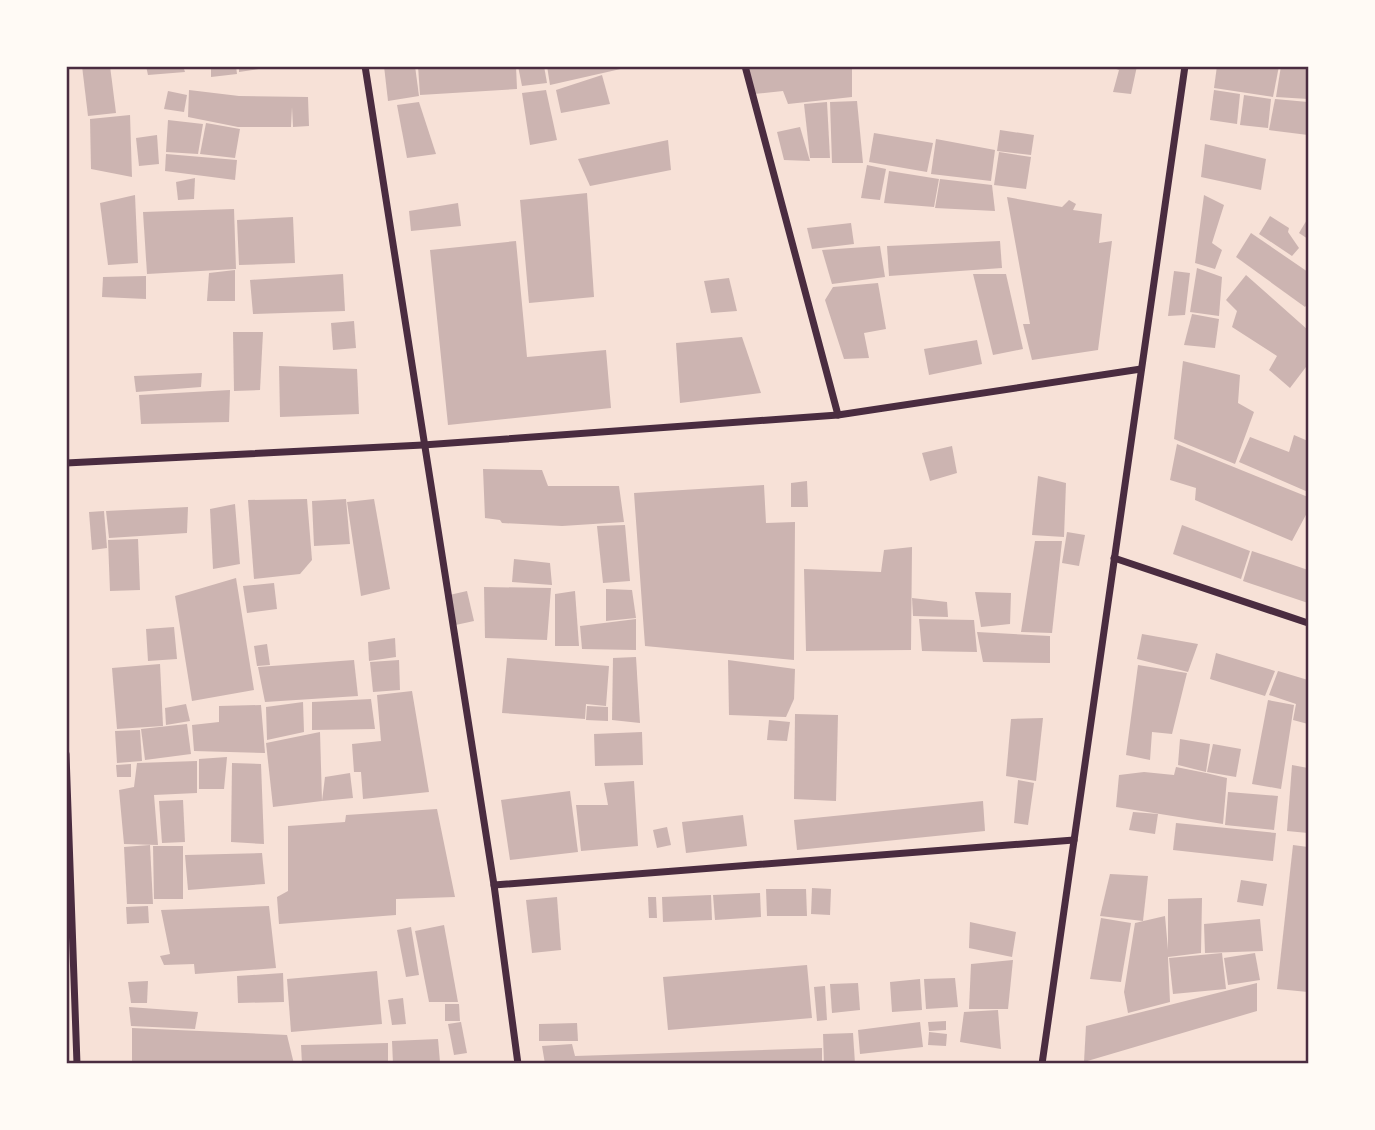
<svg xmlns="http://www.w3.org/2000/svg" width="1375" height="1130" viewBox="0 0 1375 1130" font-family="'Fira Sans',sans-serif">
  <rect width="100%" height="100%" fill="#f7e1d7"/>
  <g fill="#ccb4b1">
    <path d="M82 66H110L116 113 88 116Z"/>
    <path d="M146 66H183L185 72 148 75Z"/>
    <path d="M211 66H236L237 74 211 77Z"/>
    <path d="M239 66H265V68L239 72Z"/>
    <path d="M384 66H415L419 96 388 101Z"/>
    <path d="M418 66H516L517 89 420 95Z"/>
    <path d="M518 66H544L547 83 522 86Z"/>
    <path d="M547 66H625V68L550 85Z"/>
    <path d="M746 66H852V97L788 104 783 91 754 94Z"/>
    <path d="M1108 66H1137L1131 94 1113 92 1119 70Z"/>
    <path d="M1217 66H1279L1273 97 1214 88Z"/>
    <path d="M1281 66H1308V99L1276 97Z"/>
    <path d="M602 75 610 104 561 113 556 90Z"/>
    <path d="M189 90 239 96 308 97 309 126 293 127 292 107 291 127H238L188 117Z"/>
    <path d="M546 90 557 140 530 145 522 93Z"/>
    <path d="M1214 90 1240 94 1237 124 1210 120Z"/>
    <path d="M168 91 187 95 184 112 164 109Z"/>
    <path d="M1244 95 1271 99 1268 128 1240 125Z"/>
    <path d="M1275 99 1308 102V135L1269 130Z"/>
    <path d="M857 101 863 163H832L830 102Z"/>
    <path d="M419 102 436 154 407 158 397 105Z"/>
    <path d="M827 102 830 158H810L804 104Z"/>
    <path d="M130 115 132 177 91 169 90 119Z"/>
    <path d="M168 120 203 124 198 154 166 152Z"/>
    <path d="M206 123 240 129 235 158 200 154Z"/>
    <path d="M800 127 810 161 784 160 777 132Z"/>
    <path d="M1000 130 1034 135 1031 155 997 151Z"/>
    <path d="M874 133 933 143 927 172 869 162Z"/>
    <path d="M157 135 159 164 139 166 136 138Z"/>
    <path d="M936 139 995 150 991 181 931 174Z"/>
    <path d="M668 140 671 170 590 186 578 159Z"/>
    <path d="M1205 144 1266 159 1261 190 1201 177Z"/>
    <path d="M999 152 1031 157 1026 189 994 185Z"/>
    <path d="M166 154 237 160 235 180 165 171Z"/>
    <path d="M867 165 886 169 880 200 861 198Z"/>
    <path d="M889 171 939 179 934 207 884 203Z"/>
    <path d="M195 178 194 199 178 200 176 182Z"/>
    <path d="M940 179 992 185 995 211 935 208Z"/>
    <path d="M587 193 594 297 529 303 520 200Z"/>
    <path d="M135 195 138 263 108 265 100 203Z"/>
    <path d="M1204 195 1224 205 1212 243 1222 250 1215 269 1195 263Z"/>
    <path d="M1007 197 1062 207 1069 200 1076 204 1073 210 1102 214 1099 243 1112 241 1098 350 1032 360 1023 324H1030Z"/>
    <path d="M458 203 461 226 411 231 409 211Z"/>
    <path d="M234 209 236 269 147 274 143 212Z"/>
    <path d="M1270 216 1289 228 1288 232 1299 248 1292 256 1259 234Z"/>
    <path d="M293 217 295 263 239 265 237 220Z"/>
    <path d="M1308 218V239L1299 233Z"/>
    <path d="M851 223 854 244 812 249 807 228Z"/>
    <path d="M1251 233 1308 272V303L1305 307 1236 257Z"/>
    <path d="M516 241 527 357 606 350 611 408 448 425 430 250Z"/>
    <path d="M1000 241 1002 268 889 276 887 246Z"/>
    <path d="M880 246 885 277 832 284 822 250Z"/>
    <path d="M1197 268 1222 277 1219 316 1190 312Z"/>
    <path d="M235 270V301H207L209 273Z"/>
    <path d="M1174 271 1190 273 1185 315 1168 316Z"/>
    <path d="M343 274 345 311 253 314 250 280Z"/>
    <path d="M973 274H1006L1023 349 993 355Z"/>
    <path d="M1246 275 1308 330V369L1306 367 1290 388 1269 370 1277 356 1232 327 1237 311 1226 300Z"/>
    <path d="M146 276V299L102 297 103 277Z"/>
    <path d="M729 278 737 311 711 313 704 281Z"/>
    <path d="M878 283 886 329 864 333 869 358 844 359 825 300 833 287Z"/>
    <path d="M1192 314 1219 319 1215 348 1184 345Z"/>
    <path d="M354 321 356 348 333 350 331 323Z"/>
    <path d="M233 332H263L260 390 234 391Z"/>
    <path d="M742 337 761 393 680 403 676 343Z"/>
    <path d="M977 340 982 364 929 375 924 349Z"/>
    <path d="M1183 361 1240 375 1238 403 1254 412 1235 464 1174 439Z"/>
    <path d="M279 366 357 369 359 414 280 417Z"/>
    <path d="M202 373 201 387 136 392 134 376Z"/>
    <path d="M230 390 229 422 141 424 139 395Z"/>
    <path d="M1294 435 1308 441V492L1239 462 1250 437 1289 452Z"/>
    <path d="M1177 444 1308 497V511L1292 541 1195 500 1196 488 1170 480Z"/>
    <path d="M952 446 957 473 930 481 922 453Z"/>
    <path d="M483 469 542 470 548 486H619L624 522 562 526 502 523 500 520 485 518Z"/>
    <path d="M1038 476 1066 483 1064 537 1032 535Z"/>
    <path d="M807 481 808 507H791V483Z"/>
    <path d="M764 485 766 523 795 522 794 660 645 646 634 493Z"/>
    <path d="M307 499 312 560 300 574 254 579 248 500Z"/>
    <path d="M346 499 350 544 314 546 312 501Z"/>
    <path d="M374 499 390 589 361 596 347 502Z"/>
    <path d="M235 504 240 564 213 569 210 509Z"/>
    <path d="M188 507 187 533 109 538 106 511Z"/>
    <path d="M104 511 107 548 92 550 89 512Z"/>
    <path d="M625 525 630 581 603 583 597 526Z"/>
    <path d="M1182 525 1250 551 1241 579 1173 554Z"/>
    <path d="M1067 532 1085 535 1079 566 1062 563Z"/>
    <path d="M138 539 140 590 110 591 108 540Z"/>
    <path d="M1035 541H1062L1052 633 1021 632Z"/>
    <path d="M912 547 911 650 806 651 804 569 881 572 884 550Z"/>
    <path d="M1252 551 1308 570V603L1243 581Z"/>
    <path d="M514 559 550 563 552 585 512 582Z"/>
    <path d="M236 578 254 690 192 701 175 596Z"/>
    <path d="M274 583 277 609 247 613 243 586Z"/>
    <path d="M484 587 551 588 547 640 485 638Z"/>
    <path d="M606 589 632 590 636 618 606 621Z"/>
    <path d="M467 591 474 621 451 626 445 596Z"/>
    <path d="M575 591 579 646H555V594Z"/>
    <path d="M975 592 1011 593 1010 624 981 627Z"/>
    <path d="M912 598 947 602 948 617 913 616Z"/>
    <path d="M636 619V650L582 649 580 626Z"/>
    <path d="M919 619 974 620 977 652 922 651Z"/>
    <path d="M174 627 177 659 148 661 146 629Z"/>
    <path d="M977 632 1050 636V663L983 662Z"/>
    <path d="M1142 634 1198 644 1188 672 1137 659Z"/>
    <path d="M395 638 396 657 369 661 368 642Z"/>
    <path d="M267 644 270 665 257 666 254 646Z"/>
    <path d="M1216 653 1275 671 1265 696 1210 679Z"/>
    <path d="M636 657 640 723 612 720 613 658Z"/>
    <path d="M507 658 609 666 606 706 586 704 585 719 502 713Z"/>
    <path d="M354 660 358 696 265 702 258 667Z"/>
    <path d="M399 660 400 690 373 692 370 662Z"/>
    <path d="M728 660 795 669 794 699 786 717 729 715Z"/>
    <path d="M160 664 163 726 117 729 112 668Z"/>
    <path d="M1138 665 1187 673 1172 734 1152 732 1150 760 1126 755Z"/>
    <path d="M1278 671 1308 680V724L1293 720 1296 704 1269 695Z"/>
    <path d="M412 691 429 792 363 799 361 772H354L352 744 381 741 377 695Z"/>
    <path d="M371 699 375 729 312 730V702Z"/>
    <path d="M1268 700 1294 705 1281 789 1252 784Z"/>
    <path d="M303 702 304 732 267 740 266 707Z"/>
    <path d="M186 704 190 721 166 725 165 708Z"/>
    <path d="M261 705 265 753 194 751 192 725 219 722V706Z"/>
    <path d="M587 706 608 707V721L586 720Z"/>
    <path d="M795 714 838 715 836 801 794 799Z"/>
    <path d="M1043 718 1036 781 1006 776 1011 719Z"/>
    <path d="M769 720 790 722 787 741 767 740Z"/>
    <path d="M187 724 191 754 145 760 141 729Z"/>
    <path d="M140 730 142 761 117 763 115 731Z"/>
    <path d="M320 732 322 801 273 807 266 743Z"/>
    <path d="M642 732 643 765 595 766 594 734Z"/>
    <path d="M1180 739 1210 744 1206 772 1178 765Z"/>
    <path d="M1213 744 1241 749 1236 777 1207 772Z"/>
    <path d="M227 757 224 789H199V759Z"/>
    <path d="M197 761V793L154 795 158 845 124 844 119 790 134 787 137 763Z"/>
    <path d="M232 763 261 764 264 844 231 842Z"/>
    <path d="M131 764V777H117L116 765Z"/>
    <path d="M1292 765 1308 768V833L1287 831Z"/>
    <path d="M1176 767 1206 773 1205 777 1206 773 1227 778 1223 824 1116 807 1119 775 1144 772 1174 775Z"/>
    <path d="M350 773 353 798 322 801 325 777Z"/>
    <path d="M1018 780 1034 783 1028 825 1014 823Z"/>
    <path d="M634 781 638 846 581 851 576 805H608L604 783Z"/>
    <path d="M570 791 578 852 510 860 501 800Z"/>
    <path d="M1228 792 1278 796 1274 830 1225 825Z"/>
    <path d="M183 800 185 842 162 843 159 801Z"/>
    <path d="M983 801 985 831 797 850 794 820Z"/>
    <path d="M437 809 455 897 396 899V915L279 924 277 897 288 891V826L345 822 346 815Z"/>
    <path d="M1133 812 1158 814 1155 834 1129 830Z"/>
    <path d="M743 815 747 846 686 853 682 822Z"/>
    <path d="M1176 823 1276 833 1273 861 1173 850Z"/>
    <path d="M667 827 671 845 657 848 653 830Z"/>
    <path d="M150 845 153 904H127L124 847Z"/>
    <path d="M1293 845 1308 847V992L1277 989Z"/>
    <path d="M153 846H183V899H154Z"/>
    <path d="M262 853 265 884 188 890 185 855Z"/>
    <path d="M1110 874 1148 876 1143 921 1100 916Z"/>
    <path d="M1241 880 1267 884 1263 906 1237 902Z"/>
    <path d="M812 888 831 889 830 915 811 914Z"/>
    <path d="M766 889H806L807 916H767Z"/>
    <path d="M760 893 761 917 715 920 713 895Z"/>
    <path d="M711 895 712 920 663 922 662 897Z"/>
    <path d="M557 897 561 950 532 953 526 900Z"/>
    <path d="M648 897H656L657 918H649Z"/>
    <path d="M1202 898 1201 953 1168 957 1170 1002 1128 1013 1124 992 1135 923 1165 916 1168 950V899Z"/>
    <path d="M148 906 149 923 127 924 126 907Z"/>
    <path d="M269 906 276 968 195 974 194 964 164 965 160 956 170 954 161 910Z"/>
    <path d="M1101 918 1131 923 1121 982 1090 979Z"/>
    <path d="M1260 919 1263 951 1205 953 1204 924Z"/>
    <path d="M970 922 1016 932 1012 957 969 948Z"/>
    <path d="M444 925 458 1002H429L415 931Z"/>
    <path d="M411 927 419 975 406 977 397 930Z"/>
    <path d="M1222 953 1226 989 1173 994 1169 958Z"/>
    <path d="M1255 953 1260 980 1228 985 1224 958Z"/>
    <path d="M1013 960 1008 1009H969L971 964Z"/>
    <path d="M807 965 812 1018 668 1030 663 977Z"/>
    <path d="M377 971 382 1024 291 1032 287 979Z"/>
    <path d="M283 973 284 1002 238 1003 237 976Z"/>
    <path d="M955 978 958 1007 926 1009 924 979Z"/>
    <path d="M920 979 922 1010 892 1012 890 982Z"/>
    <path d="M148 981 147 1003H131L128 982Z"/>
    <path d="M858 983 860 1010 832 1013 830 984Z"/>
    <path d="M1257 983V1011L1084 1062 1086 1026Z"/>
    <path d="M825 986 827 1020 817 1021 814 987Z"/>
    <path d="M403 998 406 1024 392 1025 388 1000Z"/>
    <path d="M445 1004H459L460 1021H445Z"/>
    <path d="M129 1007 198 1012 195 1029 131 1026Z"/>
    <path d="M998 1010 1001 1049 960 1042 964 1012Z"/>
    <path d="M946 1021V1030L929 1031 928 1022Z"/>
    <path d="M461 1022 467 1053 454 1055 448 1024Z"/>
    <path d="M920 1022 923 1047 860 1054 858 1030Z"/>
    <path d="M577 1023 578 1041H539V1024Z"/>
    <path d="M132 1028 287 1035 294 1064 132 1061Z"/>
    <path d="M929 1032 947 1034 946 1046 928 1045Z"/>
    <path d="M853 1033 855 1064H824L823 1034Z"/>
    <path d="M438 1039 440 1062 393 1064 392 1041Z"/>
    <path d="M388 1043V1064H302L301 1045Z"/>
    <path d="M572 1044 575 1056 822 1048V1064H545L542 1046Z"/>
  </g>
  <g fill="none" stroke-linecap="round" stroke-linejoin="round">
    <g stroke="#4a2c40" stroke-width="7">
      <path d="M365 66 494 885 518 1064"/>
      <path d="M745 66 838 415"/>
      <path d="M66 463 423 445 838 415 1141 369"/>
      <path d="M1114 558 1308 623"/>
      <path d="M66 754 77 1064"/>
      <path d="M494 885 1074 840"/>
      <path d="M1042 1064 1185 66"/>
    </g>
  </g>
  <rect width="1375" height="1130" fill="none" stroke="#fffaf5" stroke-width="136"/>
  <rect x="68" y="68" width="1239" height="994" fill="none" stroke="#4a2c40" stroke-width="2.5"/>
</svg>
